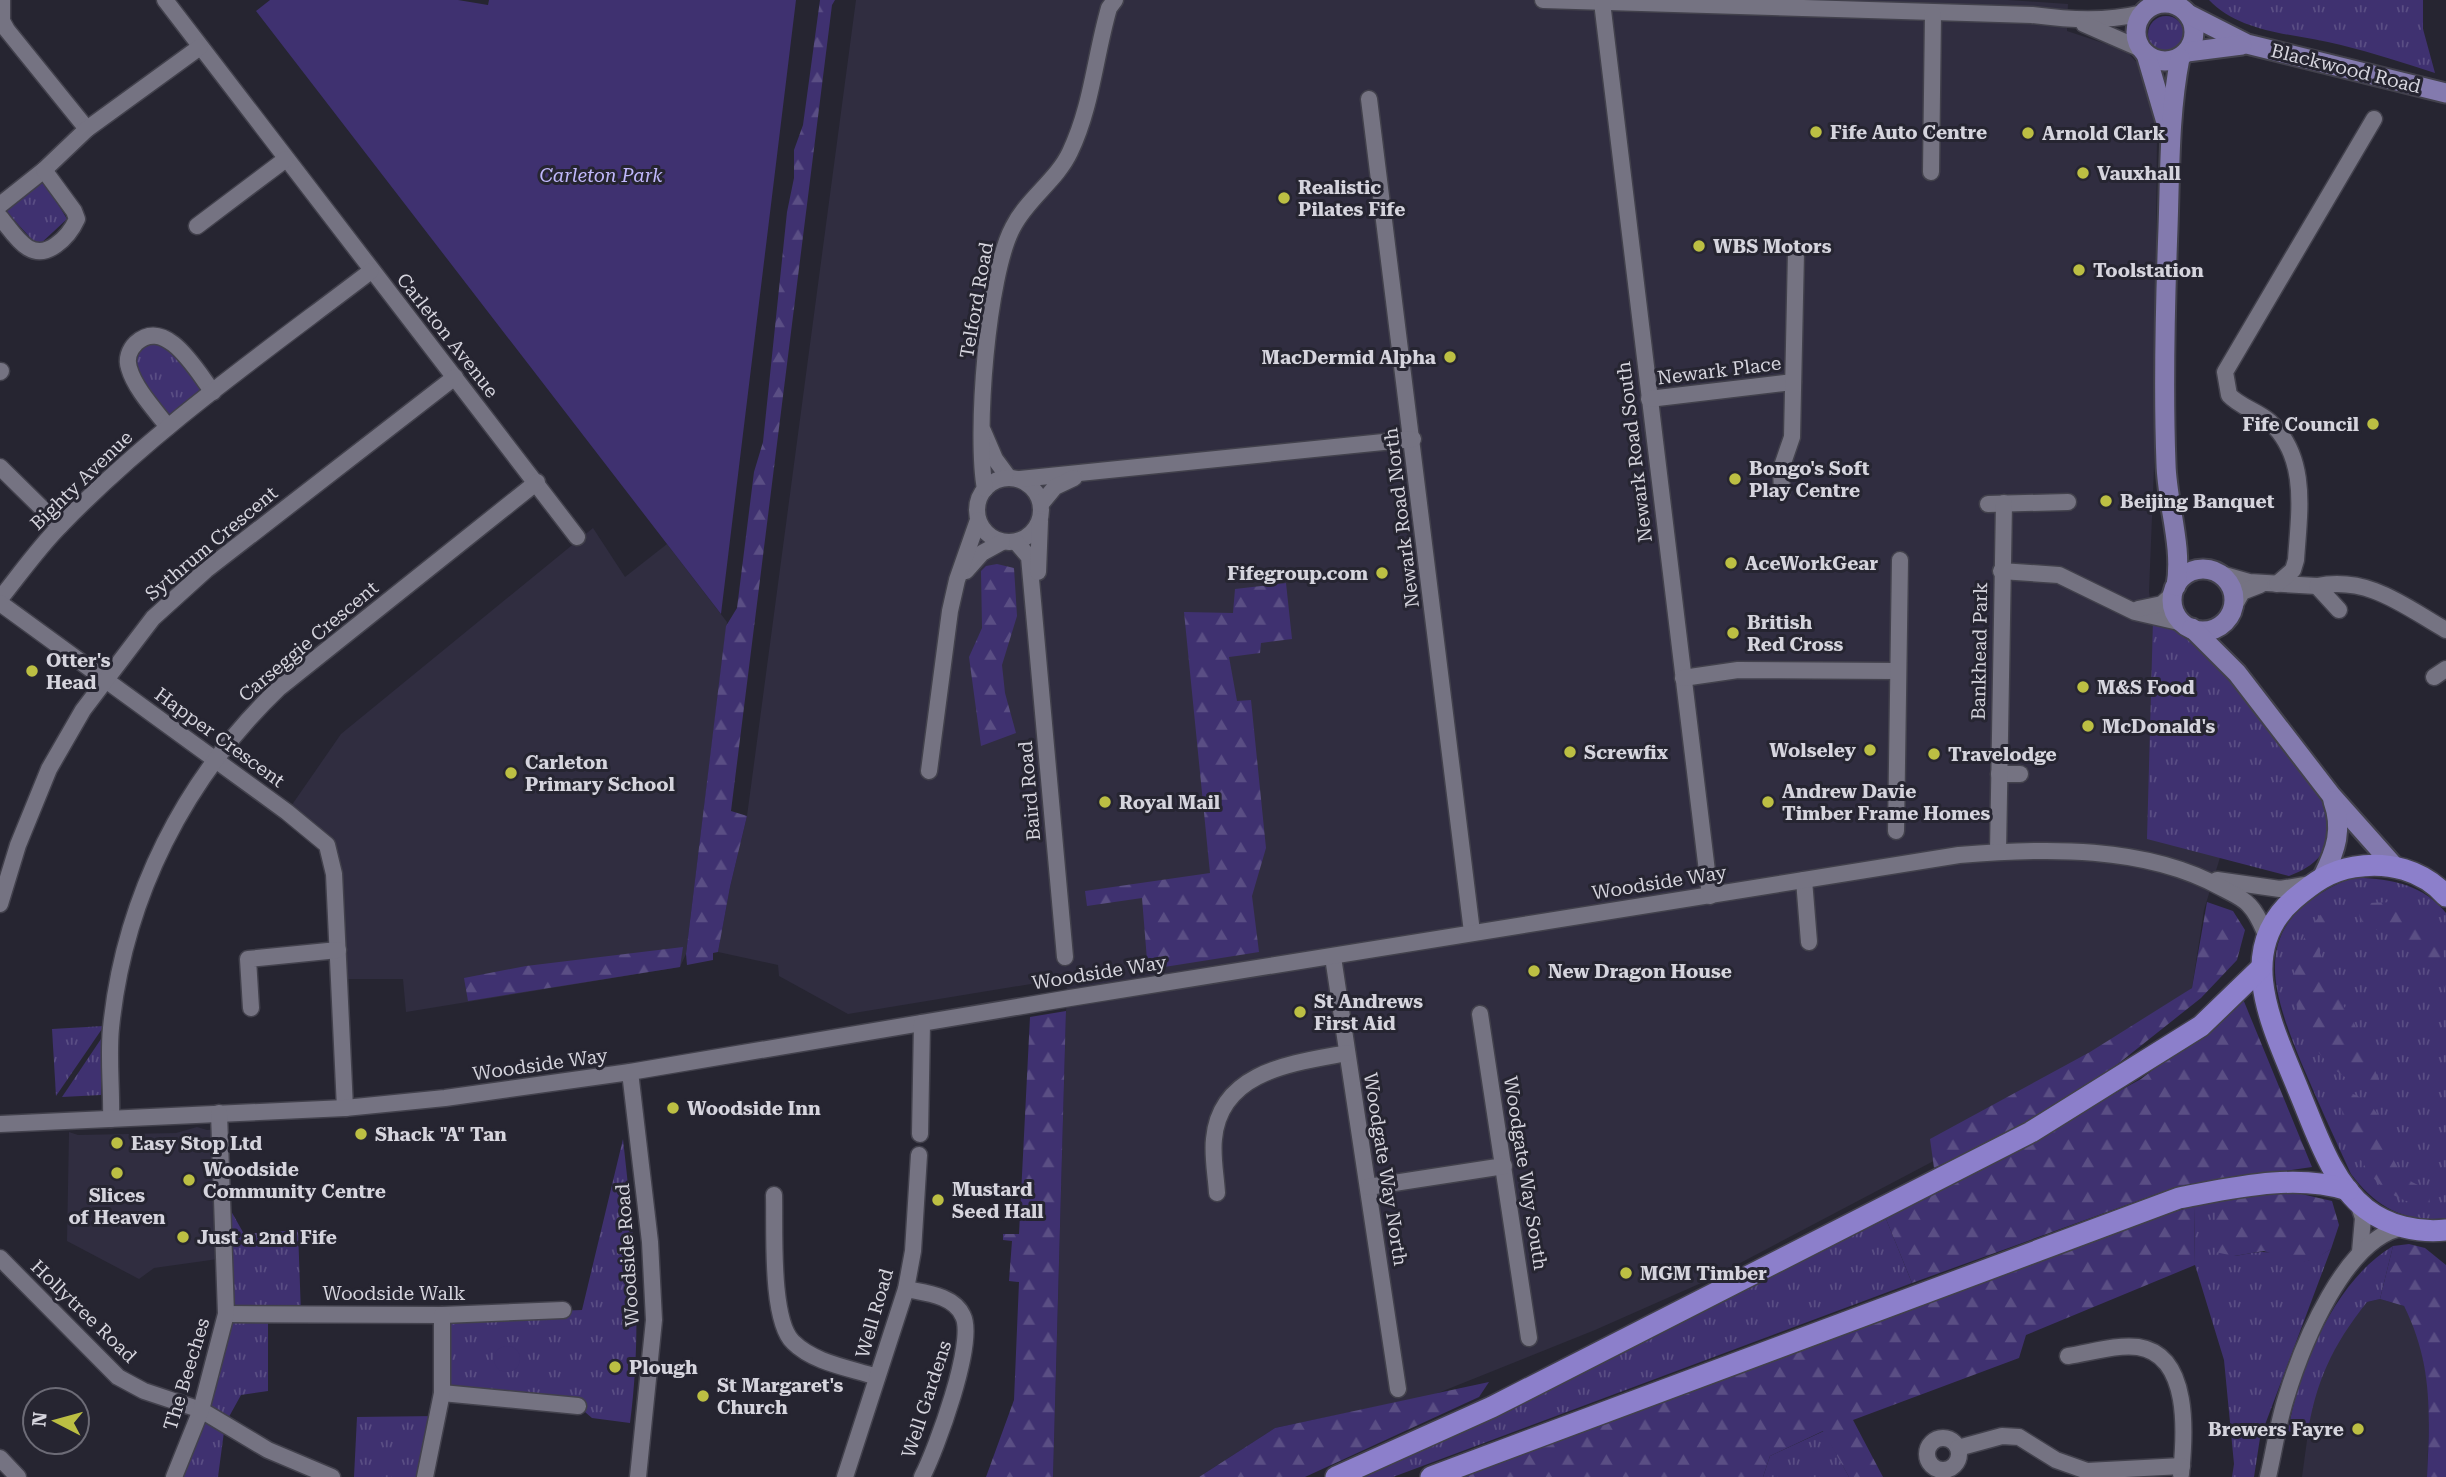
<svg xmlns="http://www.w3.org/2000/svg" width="2446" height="1477" viewBox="0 0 2446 1477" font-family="'Roboto Serif',serif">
  <defs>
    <pattern id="grass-tufts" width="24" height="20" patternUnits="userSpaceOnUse" patternTransform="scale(1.75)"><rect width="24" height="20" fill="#3f3170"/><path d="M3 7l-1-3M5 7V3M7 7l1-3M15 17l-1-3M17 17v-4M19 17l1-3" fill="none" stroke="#5a4e84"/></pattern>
    <pattern id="forest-firs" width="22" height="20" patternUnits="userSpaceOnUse" patternTransform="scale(1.75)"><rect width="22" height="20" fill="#3f3170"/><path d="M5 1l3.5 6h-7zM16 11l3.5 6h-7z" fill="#5a4e84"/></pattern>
  </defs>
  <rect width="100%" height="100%" fill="#262531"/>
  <g fill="#302d40">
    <path d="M856 0H2008L2068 4 2067 31 2115 47 2129 54 2140 66 2157 134 2154 468 2149 592 2155 630 2222 851 2204 910 2192 988 2002 1125 1708 1280 1595 1330 1433 1395 1275 1428 1199 1477H1053L1067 978 848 1014 779 976 778 965 718 952 730 887 747 816Z"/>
    <path d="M593 528 625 577 667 544 727 622 686 954 680 967 406 1012 403 979H339L333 861 287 812 341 734Z"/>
    <path d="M197 1127 207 1130 219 1129 225 1258 154 1268 139 1279 67 1241 69 1132 78 1135 176 1133Z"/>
    <path d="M2380 1299 2404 1306 2418 1333 2430 1394 2427 1477H2302L2313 1396 2329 1358 2346 1328 2367 1302Z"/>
  </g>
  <g fill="url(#grass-tufts)">
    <path d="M2209 0H2423V29L2435 73C2404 63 2373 53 2341 45 2298 34 2241 34 2209 0Z"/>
    <circle cx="2166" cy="34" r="18"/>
    <path d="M42 178 67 219 38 246 3 208Z"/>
    <path d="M149 342H162L204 388 167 417 140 378 135 369 136 356Z"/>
    <path d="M2153 620C2222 643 2271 741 2319 795 2340 832 2329 862 2289 876L2147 839Z"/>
    <path d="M2351 878C2387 877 2423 884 2446 913V1218C2404 1223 2376 1207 2351 1174 2334 1137 2317 1100 2301 1062 2267 979 2251 920 2351 878Z"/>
    <path d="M104 1026 56 1096 52 1029Z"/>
    <path d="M103 1036 101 1095 62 1097Z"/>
    <path d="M623 1139C634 1239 643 1322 630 1423L592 1418 578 1406 442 1393V1315L582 1310Z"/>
    <path d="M222 1195 244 1234 298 1230 301 1314H268V1391L241 1395 225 1424 218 1477H174L223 1333Z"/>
    <path d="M2223 1198 2234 1256C2243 1255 2253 1252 2262 1252 2296 1252 2291 1275 2331 1249L2260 1438 2254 1477H2232L2234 1464 2224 1360 2195 1265 2194 1206Z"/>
    <path d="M1886 1219 1912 1283 1393 1477H1354Z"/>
    <path d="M2393 1246 2380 1299 2367 1302C2332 1346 2315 1383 2307 1438L2288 1431C2299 1368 2335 1280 2393 1246Z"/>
    <path d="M438 1416 425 1477H354L357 1417Z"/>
    <path d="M1824 1431 1849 1477H1763L1770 1456Z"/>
  </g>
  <g fill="url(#forest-firs)">
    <path d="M820 0H835L832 5 731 811 747 816 730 887 718 952 713 953V960L687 965 686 954 726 626 737 608 754 472 763 442 787 212 794 178V150L803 125Z"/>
    <path d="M997 564 1014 568 1017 616 1002 665 1005 693 1016 733 981 746 969 657 982 628 981 571 986 566Z"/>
    <path d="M1286 583 1292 639 1261 643 1260 653 1229 657 1237 701 1251 700 1266 848 1252 896 1259 952 1158 968 1147 960 1142 898 1087 906 1085 891 1210 873 1184 612 1233 613 1235 589Z"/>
    <path d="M2207 902 2233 911 2245 930 2237 960 2201 998 2104 1075 2025 1125 1934 1168 1930 1139 2090 1052 2192 988Z"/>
    <path d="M2396 902C2446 927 2446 946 2446 1005 2445 998 2446 989 2443 983 2435 969 2418 945 2404 937 2387 929 2356 934 2359 907L2367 903Z"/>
    <path d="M2333 912 2321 937 2320 953 2337 995 2354 1023 2384 1091C2326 1086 2286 1019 2295 964 2299 942 2309 929 2322 913Z"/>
    <path d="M683 947 680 967 468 1001 464 978 526 966Z"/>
    <path d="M2243 999 2312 1167 2176 1187 1912 1283 1886 1219 2141 1079Z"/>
    <path d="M1066 1011 1053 1477H986L1014 1400 1019 1282 1009 1281 1012 1241 1003 1240V1234H1019L1030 1017Z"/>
    <path d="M2344 1091C2397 1105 2376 1151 2408 1179 2413 1184 2422 1186 2428 1189L2430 1204C2372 1206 2348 1142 2338 1095Z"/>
    <path d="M2288 1191 2332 1201 2339 1225 2331 1249 2316 1259 2299 1263 2264 1251 2234 1256 2215 1252 2214 1226 2223 1198Z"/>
    <path d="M2194 1206 2195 1265 2026 1335 2019 1358 1853 1420 1883 1477H1849L1823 1431 1770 1456 1763 1477H1457L1826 1342 2105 1233Z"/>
    <path d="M2409 1244 2425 1248 2446 1265V1477H2427C2430 1415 2433 1364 2404 1306L2380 1299 2393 1246Z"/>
    <path d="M1489 1382 1479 1397 1305 1477H1199L1275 1428Z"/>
  </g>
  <g fill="#3f3170">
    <path d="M270 0H458L488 5 489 0H796L721 614 256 11Z"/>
    <circle cx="507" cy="1359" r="13"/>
  </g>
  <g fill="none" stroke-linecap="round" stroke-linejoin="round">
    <g stroke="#42414c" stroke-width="19">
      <g id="minor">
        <path d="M2 0V21L7 30 87 129"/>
        <path d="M165 0 577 537"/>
        <path d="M1543 0 2032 15C2071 20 2105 22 2143 13"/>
        <path d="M1602 2 1710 896"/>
        <path d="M2084 24 2141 49"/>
        <path d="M1369 99 1472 932"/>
        <path d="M1931 172 1933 14"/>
        <path d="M0 205 44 170 87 129 200 47"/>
        <path d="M0 217C15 235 30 264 56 245 66 238 72 230 77 219L74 211 44 170"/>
        <path d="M197 226 286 159"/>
        <path d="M0 372 1 371"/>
        <path d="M1649 399 1793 382"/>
        <path d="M168 427C155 410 135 389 129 368 126 359 129 350 136 343 167 316 197 372 213 392"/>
        <path d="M983 431 995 459 1009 478"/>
        <path d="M0 467 60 526"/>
        <circle cx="1009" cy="510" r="32"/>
        <path d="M1020 479 1413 439"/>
        <path d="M985 489C975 435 987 275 1013 227 1027 199 1057 180 1070 152 1092 106 1095 56 1109 8L1115 0"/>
        <path d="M1782 492 1781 469 1792 437 1796 252"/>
        <path d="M1041 504 1055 487 1074 478"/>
        <path d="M1988 504 2068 502"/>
        <path d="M1016 542 1029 557 1065 957"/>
        <path d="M966 571 982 553 1002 542"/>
        <path d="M2001 571 2059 575 2135 612 2183 623"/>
        <path d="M1038 572 1040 521"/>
        <path d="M2221 574 2249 582 2317 586"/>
        <path d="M2277 584 2293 570 2296 560C2299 513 2309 458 2270 422 2258 411 2240 407 2229 395L2225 372 2374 119"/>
        <path d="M0 599C20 574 39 547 61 525 154 429 265 352 371 271"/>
        <path d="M0 603 287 812 327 845 334 874 345 1108"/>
        <path d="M2233 608 2242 592 2260 585"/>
        <path d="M2138 609 2162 604 2173 594"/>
        <path d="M2339 610 2317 586C2369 576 2404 606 2446 630"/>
        <path d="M2434 677 2446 669"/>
        <path d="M1683 678 1738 670 1896 671"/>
        <path d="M929 771 950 611 957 580 978 520"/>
        <path d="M1999 774H2020"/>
        <path d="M1896 831 1900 560"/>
        <path d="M1998 852 2004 503"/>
        <path d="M1804 880 1809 942"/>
        <path d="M2217 880 2280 889 2311 884"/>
        <path d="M0 904 18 845 49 769 83 710 153 618 206 570 455 377"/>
        <path d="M1333 957 1398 1389"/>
        <path d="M251 1008 248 959 338 950"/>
        <path d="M1480 1014 1529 1338"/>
        <path d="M630 1072 650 1242 654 1320 638 1477"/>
        <path d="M111 1119C112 1089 108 1058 111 1028 124 897 185 778 279 688L537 482"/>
        <path d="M0 1124 345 1108 445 1098 630 1072 1070 998 1959 855C2044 848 2145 845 2222 888 2231 893 2242 897 2249 905 2258 914 2262 926 2267 937"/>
        <path d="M920 1134 922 1023"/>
        <path d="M1368 1187 1504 1166"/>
        <path d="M1217 1193C1216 1176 1212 1156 1214 1139 1220 1071 1293 1063 1347 1053"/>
        <path d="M774 1195C775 1228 770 1320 793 1342 814 1363 850 1368 877 1377"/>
        <path d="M2357 1200 2363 1218 2360 1252"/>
        <path d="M0 1258 118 1377 144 1391 201 1410 268 1450 332 1477"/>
        <path d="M906 1289C925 1293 954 1295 963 1316 976 1342 936 1450 922 1477"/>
        <path d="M226 1314 442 1315 563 1310"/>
        <path d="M2068 1356C2089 1353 2117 1344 2138 1347 2191 1355 2185 1435 2181 1474"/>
        <path d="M442 1393 578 1406"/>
        <circle cx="1943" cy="1454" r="16"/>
        <path d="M1958 1448 2002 1436 2019 1437 2056 1460 2087 1471 2182 1466"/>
        <path d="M0 1458 18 1477"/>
        <path d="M174 1477 201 1410 226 1314 219 1113"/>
        <path d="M425 1477 442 1393V1315"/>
        <path d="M845 1477 906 1289 913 1251 919 1155"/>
        <path d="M2268 1477C2274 1451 2278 1423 2286 1398 2302 1346 2345 1236 2405 1227"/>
      </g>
    </g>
    <g stroke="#42414c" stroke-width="23">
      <g id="major">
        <circle cx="2165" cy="32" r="29"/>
        <path d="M2188 14 2247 44 2446 93"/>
        <path d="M2187 52 2242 45"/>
        <path d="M2146 54 2165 119"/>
        <circle cx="2203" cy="600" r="31"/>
        <path d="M2176 586C2183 546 2167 504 2166 464 2163 385 2165 307 2168 228 2170 171 2169 114 2180 58"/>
        <path d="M2192 628 2237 673 2331 795 2395 867"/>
        <path d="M2323 876C2336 850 2343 829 2333 801"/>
      </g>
    </g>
    <g stroke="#42414c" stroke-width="24">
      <g id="highway">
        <path d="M2446 896C2423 870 2388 861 2354 867 2329 871 2313 883 2294 899 2231 953 2276 1033 2300 1094 2316 1132 2332 1183 2366 1209 2388 1226 2418 1233 2446 1230"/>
        <path d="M1336 1477 1492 1407 2031 1132 2201 1026 2261 968"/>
        <path d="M1431 1477 2179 1198C2233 1188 2294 1173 2348 1190"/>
      </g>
    </g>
    <use href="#minor" stroke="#757382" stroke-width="16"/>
    <use href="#major" stroke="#837aae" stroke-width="19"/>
    <use href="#highway" stroke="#8c7fcb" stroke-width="21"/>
  </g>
  <g fill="#bcbf43" stroke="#262531" stroke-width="2.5">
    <circle cx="1816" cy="132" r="7"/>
    <circle cx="2028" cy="133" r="7"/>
    <circle cx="2083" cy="173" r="7"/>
    <circle cx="1284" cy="198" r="7"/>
    <circle cx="1699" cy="246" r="7"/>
    <circle cx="2079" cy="270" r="7"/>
    <circle cx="1450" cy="357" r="7"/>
    <circle cx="2373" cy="424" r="7"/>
    <circle cx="1735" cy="479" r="7"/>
    <circle cx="2106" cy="501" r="7"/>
    <circle cx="1731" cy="563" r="7"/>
    <circle cx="1382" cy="573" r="7"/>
    <circle cx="1733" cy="633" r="7"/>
    <circle cx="32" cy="671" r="7"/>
    <circle cx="2083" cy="687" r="7"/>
    <circle cx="2088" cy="726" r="7"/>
    <circle cx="1870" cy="750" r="7"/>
    <circle cx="1570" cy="752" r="7"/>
    <circle cx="1934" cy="754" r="7"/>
    <circle cx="511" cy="773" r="7"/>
    <circle cx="1105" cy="802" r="7"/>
    <circle cx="1768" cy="802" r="7"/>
    <circle cx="1534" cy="971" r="7"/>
    <circle cx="1300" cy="1012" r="7"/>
    <circle cx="673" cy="1108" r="7"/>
    <circle cx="361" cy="1134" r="7"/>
    <circle cx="117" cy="1143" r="7"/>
    <circle cx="117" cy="1173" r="7"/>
    <circle cx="189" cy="1180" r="7"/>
    <circle cx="938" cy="1200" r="7"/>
    <circle cx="183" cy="1237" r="7"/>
    <circle cx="1626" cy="1273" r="7"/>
    <circle cx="615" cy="1367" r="7"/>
    <circle cx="703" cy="1396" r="7"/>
    <circle cx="2358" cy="1429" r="7"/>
  </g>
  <g text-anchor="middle" stroke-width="6" stroke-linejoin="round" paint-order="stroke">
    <g font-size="19" fill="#d5d4dd" stroke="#262531">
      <text transform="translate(2346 68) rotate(14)" y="7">Blackwood Road</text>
      <text transform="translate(976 300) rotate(-80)" y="7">Telford Road</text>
      <text transform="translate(448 335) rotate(52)" y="7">Carleton Avenue</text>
      <text transform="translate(1719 370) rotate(-7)" y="7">Newark Place</text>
      <text transform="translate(1634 452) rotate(-97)" y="7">Newark Road South</text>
      <text transform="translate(81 480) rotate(-44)" y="7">Bighty Avenue</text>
      <text transform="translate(1401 518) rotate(-97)" y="7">Newark Road North</text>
      <text transform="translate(211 543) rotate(-40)" y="7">Sythrum Crescent</text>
      <text transform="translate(308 641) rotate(-40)" y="7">Carseggie Crescent</text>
      <text transform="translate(1979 651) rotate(-89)" y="7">Bankhead Park</text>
      <text transform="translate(220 737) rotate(36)" y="7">Happer Crescent</text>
      <text transform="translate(1029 791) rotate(-95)" y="7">Baird Road</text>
      <text transform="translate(1659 882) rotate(-9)" y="7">Woodside Way</text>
      <text transform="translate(1099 972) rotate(-9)" y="7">Woodside Way</text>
      <text transform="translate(540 1064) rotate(-8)" y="7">Woodside Way</text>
      <text transform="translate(1386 1169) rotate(81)" y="7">Woodgate Way North</text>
      <text transform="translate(1526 1173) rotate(81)" y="7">Woodgate Way South</text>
      <text transform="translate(627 1255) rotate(-94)" y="7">Woodside Road</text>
      <text x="394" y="1300">Woodside Walk</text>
      <text transform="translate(84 1311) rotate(44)" y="7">Hollytree Road</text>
      <text transform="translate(874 1313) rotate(-74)" y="7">Well Road</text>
      <text transform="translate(186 1374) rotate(-73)" y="7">The Beeches</text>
      <text transform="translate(926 1399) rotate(-72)" y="7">Well Gardens</text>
    </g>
    <g font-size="19" font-weight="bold" fill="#d5d4dd" stroke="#262531" text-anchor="start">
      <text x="1830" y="139">Fife Auto Centre</text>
      <text x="2042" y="140">Arnold Clark</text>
      <text x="2097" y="180">Vauxhall</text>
      <text x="1298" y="194">Realistic<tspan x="1298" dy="22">Pilates Fife</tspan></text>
      <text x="1713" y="253">WBS Motors</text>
      <text x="2093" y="277">Toolstation</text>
      <text x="1436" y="364" text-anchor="end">MacDermid Alpha</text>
      <text x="2359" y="431" text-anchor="end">Fife Council</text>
      <text x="1749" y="475">Bongo's Soft<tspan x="1749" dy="22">Play Centre</tspan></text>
      <text x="2120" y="508">Beijing Banquet</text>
      <text x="1745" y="570">AceWorkGear</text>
      <text x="1368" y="580" text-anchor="end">Fifegroup.com</text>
      <text x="1747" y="629">British<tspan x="1747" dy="22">Red Cross</tspan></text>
      <text x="46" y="667">Otter's<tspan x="46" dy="22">Head</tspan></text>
      <text x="2097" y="694">M&amp;S Food</text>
      <text x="2102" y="733">McDonald's</text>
      <text x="1856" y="757" text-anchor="end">Wolseley</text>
      <text x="1584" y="759">Screwfix</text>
      <text x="1948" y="761">Travelodge</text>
      <text x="525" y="769">Carleton<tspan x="525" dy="22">Primary School</tspan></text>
      <text x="1782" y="798">Andrew Davie<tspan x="1782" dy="22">Timber Frame Homes</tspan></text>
      <text x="1119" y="809">Royal Mail</text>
      <text x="1548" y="978">New Dragon House</text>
      <text x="1314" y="1008">St Andrews<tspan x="1314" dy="22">First Aid</tspan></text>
      <text x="687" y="1115">Woodside Inn</text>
      <text x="375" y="1141">Shack "A" Tan</text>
      <text x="131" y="1150">Easy Stop Ltd</text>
      <text x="203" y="1176">Woodside<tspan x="203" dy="22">Community Centre</tspan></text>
      <text x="952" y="1196">Mustard<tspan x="952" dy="22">Seed Hall</tspan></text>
      <text x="117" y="1202" text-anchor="middle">Slices<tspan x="117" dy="22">of Heaven</tspan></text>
      <text x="197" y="1244">Just a 2nd Fife</text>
      <text x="1640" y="1280">MGM Timber</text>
      <text x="629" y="1374">Plough</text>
      <text x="717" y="1392">St Margaret's<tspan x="717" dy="22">Church</tspan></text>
      <text x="2344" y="1436" text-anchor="end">Brewers Fayre</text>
    </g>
    <g font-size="19" font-style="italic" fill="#c1b8fc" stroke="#262531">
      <text x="601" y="182">Carleton Park</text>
    </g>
  </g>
  <g transform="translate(56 1421) rotate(276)"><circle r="33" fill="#262531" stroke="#6c6b76" stroke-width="2"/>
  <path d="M0-5L12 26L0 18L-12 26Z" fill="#bcbf43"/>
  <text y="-10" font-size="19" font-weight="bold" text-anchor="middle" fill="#d5d4dd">N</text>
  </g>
</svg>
